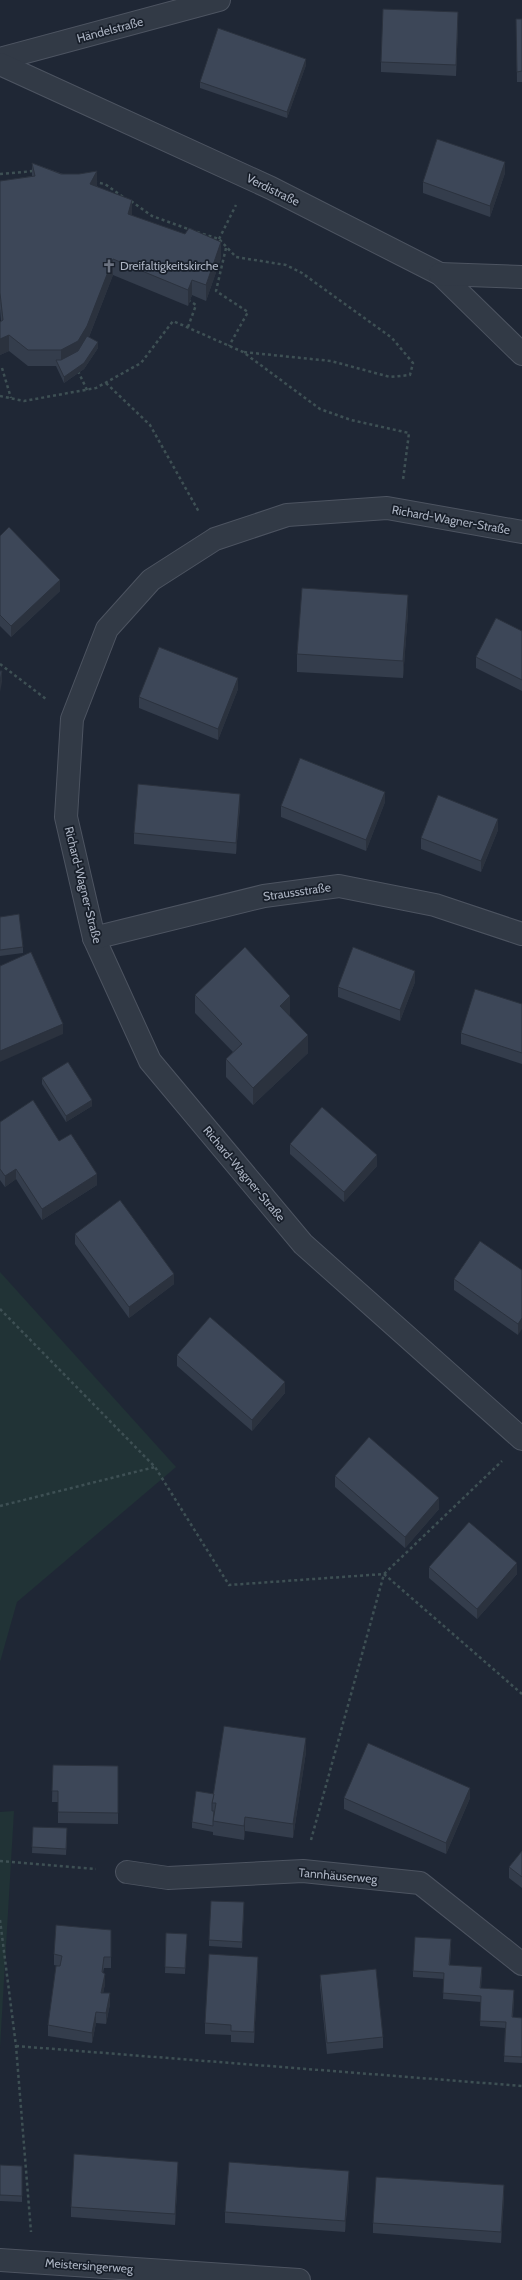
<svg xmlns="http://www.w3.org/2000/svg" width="522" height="2280" viewBox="0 0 522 2280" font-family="Cabin,sans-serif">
  <rect width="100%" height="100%" fill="#1f2735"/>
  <g fill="#213336">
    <path d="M0 1272 176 1467 17 1602 0 1662Z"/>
    <path d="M14 1811 0 2048V1812Z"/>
  </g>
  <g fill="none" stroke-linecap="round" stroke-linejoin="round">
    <g stroke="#4d5461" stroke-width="24">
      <g id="minor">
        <path d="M0 59 219 0"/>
        <path d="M0 64 271 188 440 274 522 354"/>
        <path d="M440 274 522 277"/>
        <path d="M522 532 387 508 287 515 215 539 151 580 107 629 72 719 66 817 94 938 150 1061 303 1244 522 1439"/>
        <path d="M94 938 264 896 339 886 435 905 522 934"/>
        <path d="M127 1872 168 1878 303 1871 420 1883 522 1964"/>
        <path d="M0 2260 299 2280"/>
      </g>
    </g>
    <g stroke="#3e5054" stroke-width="2.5" stroke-dasharray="3 3" stroke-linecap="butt">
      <path d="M0 174 34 171"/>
      <path d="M94 182 105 184 126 199"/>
      <path d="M131 201 152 216 191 230"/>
      <path d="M197 232 219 239 236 257 286 265 302 273 392 338 413 363 410 375 390 377 331 361 243 352"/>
      <path d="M219 239 236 205"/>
      <path d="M226 248 216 291 248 312 229 346"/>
      <path d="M188 327 196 305 190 301"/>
      <path d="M2 368 11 398"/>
      <path d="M78 371 87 390"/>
      <path d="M106 383 150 425 199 512"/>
      <path d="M0 396 24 401 96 388 141 363 173 321 243 352 320 409 351 420 409 433 403 480"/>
      <path d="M0 664 46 699"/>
      <path d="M0 1309 155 1467 229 1585 384 1574 522 1694"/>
      <path d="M0 1506 155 1467"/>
      <path d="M311 1840 384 1574 502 1461"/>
      <path d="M0 1861 96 1869"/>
      <path d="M0 1920 16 2046 31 2232"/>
      <path d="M16 2046 522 2086"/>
    </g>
    <use href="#minor" stroke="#323a46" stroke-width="22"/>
  </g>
  <g fill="#343d4c">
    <path d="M516 19H522V82H517Z"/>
    <path d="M458 23 456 76 381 72V62Z"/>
    <path d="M306 65 287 118 200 88V82Z"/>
    <path d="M32 163 97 186 132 215 221 258 206 301 192 295 188 306 113 275 89 337 98 348 84 369 64 383 56 366H28L9 351 0 355V322L1 321 0 309V181L32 176Z"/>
    <path d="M505 173 490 217 423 193V182Z"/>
    <path d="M0 536 60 591 11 637 0 626Z"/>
    <path d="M408 612 403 678 297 672V654Z"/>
    <path d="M522 631V691L476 668V657Z"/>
    <path d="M238 689 218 740 139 708V697Z"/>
    <path d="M385 802 366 851 281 817V806Z"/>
    <path d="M240 805 236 854 134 844V833Z"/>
    <path d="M498 830 481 872 421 849V838Z"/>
    <path d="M0 917 23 947V953L0 956Z"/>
    <path d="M415 982 400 1021 338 997V987Z"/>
    <path d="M195 995 290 1014 289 1015 308 1053 253 1105 226 1077V1059L233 1052 195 1013Z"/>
    <path d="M522 1004V1064L461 1044V1033Z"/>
    <path d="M42 1078 92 1106 66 1122 42 1084Z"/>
    <path d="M0 1122 59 1141 97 1185 42 1220 16 1179 5 1187 0 1180Z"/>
    <path d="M290 1144 377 1166 344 1202 290 1154Z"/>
    <path d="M75 1234 174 1284 129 1318 75 1244Z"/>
    <path d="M522 1270 518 1335 454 1290V1279Z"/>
    <path d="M177 1355 285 1393 252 1431 177 1366Z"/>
    <path d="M335 1476 439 1509 405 1548 335 1487Z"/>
    <path d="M429 1567 517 1574 477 1619 429 1578Z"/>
    <path d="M306 1752 293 1838 245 1831 244 1840 213 1835V1832L192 1828V1822L214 1794Z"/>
    <path d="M53 1765 118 1766V1824L58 1823V1802H52Z"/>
    <path d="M344 1798H470L446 1854 344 1809Z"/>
    <path d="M33 1827 67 1834 66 1855 32 1853Z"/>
    <path d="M522 1851V1888L509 1878V1867Z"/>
    <path d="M244 1908 242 1948 209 1946V1940Z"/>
    <path d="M111 1930V1968H104L103 1973 105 1984 103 1993 110 2004 106 2024 96 2023 92 2043 48 2036V2025L58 1966 54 1965V1954Z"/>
    <path d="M166 1933 187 1934 185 1974 165 1973Z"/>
    <path d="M451 1945 450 1965 482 1973 481 1988 514 1996 513 2017 522 2018V2063L504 2062 505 2028 480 2026 481 2002 443 1999 444 1979 413 1977V1971Z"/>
    <path d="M258 1968 254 2043 231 2042V2035L205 2034V2023Z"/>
    <path d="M320 1975 383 2037V2048L327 2054 320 1986Z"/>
    <path d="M0 2165 22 2166V2202L0 2201Z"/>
    <path d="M178 2172 175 2225 71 2217V2207Z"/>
    <path d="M349 2182 345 2232 225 2223V2212Z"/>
    <path d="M504 2196 501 2243 373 2233V2223Z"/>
  </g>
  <g fill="#2b323e">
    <path d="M458 12V23L456 76V65Z"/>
    <path d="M306 59V65L287 118V112Z"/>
    <path d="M505 162V173L490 217V206Z"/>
    <path d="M97 171V187L90 184Z"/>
    <path d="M132 200V216L128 214Z"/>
    <path d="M221 242V258L206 301V285Z"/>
    <path d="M113 259V275L87 342 61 366V350Z"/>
    <path d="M192 280V295L188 306V290Z"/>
    <path d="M9 335V351L0 355V339Z"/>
    <path d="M98 342V348L84 369 64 383V377Z"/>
    <path d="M60 580V591L11 637V626Z"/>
    <path d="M408 595V612L403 678V661Z"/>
    <path d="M2 671V682L0 692V681Z"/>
    <path d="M238 678V689L218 740V729Z"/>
    <path d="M385 792V802L366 851V840Z"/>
    <path d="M240 794V805L236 854V843Z"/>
    <path d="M498 819V830L481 872V861Z"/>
    <path d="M415 971V982L400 1021V1010Z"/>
    <path d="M290 996V1014L280 1024V1006Z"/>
    <path d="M63 1024V1034L0 1062V1051Z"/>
    <path d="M308 1035V1053L253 1105V1088Z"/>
    <path d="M92 1100V1106L66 1122V1116Z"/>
    <path d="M377 1155V1166L344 1202V1192Z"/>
    <path d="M16 1169V1179L5 1187V1176Z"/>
    <path d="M97 1174V1185L42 1220V1209Z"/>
    <path d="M174 1274V1284L129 1318V1307Z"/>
    <path d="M522 1318V1329L518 1335V1324Z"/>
    <path d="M285 1382V1393L252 1431V1420Z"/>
    <path d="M439 1498V1509L405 1548V1537Z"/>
    <path d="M517 1563V1574L477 1619V1609Z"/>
    <path d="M306 1738V1752L293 1838V1824Z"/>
    <path d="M470 1788V1798L446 1854V1843Z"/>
    <path d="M245 1817V1831L244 1840V1826Z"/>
    <path d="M258 1957V1968L254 2043V2032Z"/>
    <path d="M105 1974V1984L101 2004V1993Z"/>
    <path d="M110 1993V2004L106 2024V2013Z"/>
    <path d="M96 2012V2023L92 2043V2033Z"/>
    <path d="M178 2162V2172L175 2225V2214Z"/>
    <path d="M349 2171V2182L345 2232V2221Z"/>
    <path d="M504 2185V2196L501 2243V2232Z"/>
  </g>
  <g fill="#3d4758" stroke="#2b323e">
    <path d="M383 9 458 12 456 65 381 62Z"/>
    <path d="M516 19H522V71L517 72Z"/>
    <path d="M218 28 306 59 287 112 200 82Z"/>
    <path d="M437 139 505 162 490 206 423 182Z"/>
    <path d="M32 163 61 174H79L97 171 90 184 132 200 128 214 185 234 189 228 221 242 206 285 192 280 188 290 113 259 87 326 78 341 61 350H28L9 335 0 339V322L3 320 0 293V181L35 176Z"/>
    <path d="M87 336 98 342 84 363 64 377 56 360H61L78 351Z"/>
    <path d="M9 527 60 580 11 626 0 615V536Z"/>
    <path d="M302 588 408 595 403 661 297 654Z"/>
    <path d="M496 618 522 631V680L476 657Z"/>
    <path d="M159 647 238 678 218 729 139 697Z"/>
    <path d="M0 671H2L0 681Z"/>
    <path d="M300 758 385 792 366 840 281 806Z"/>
    <path d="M138 784 240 794 236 843 134 833Z"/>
    <path d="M438 795 498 819 481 861 421 838Z"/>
    <path d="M19 914 23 947 0 950V917Z"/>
    <path d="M245 947 290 996 280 1006 308 1035 253 1088 226 1059 242 1044 195 995Z"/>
    <path d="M353 947 415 971 400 1010 338 987Z"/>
    <path d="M31 952 63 1024 0 1051V966Z"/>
    <path d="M475 989 522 1004V1053L461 1033Z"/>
    <path d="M68 1062 92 1100 66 1116 42 1078Z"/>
    <path d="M33 1100 59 1141 71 1134 97 1174 42 1209 16 1169 5 1176 0 1169V1122Z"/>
    <path d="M322 1107 377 1155 344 1192 290 1144Z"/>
    <path d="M120 1200 174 1274 129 1307 75 1234Z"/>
    <path d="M480 1241 522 1270V1318L518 1324 454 1279Z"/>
    <path d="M210 1317 285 1382 252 1420 177 1355Z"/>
    <path d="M369 1437 439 1498 405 1537 335 1476Z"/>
    <path d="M469 1522 517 1563 477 1609 429 1567Z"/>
    <path d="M224 1726 306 1738 293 1824 245 1817 244 1826 213 1821 216 1803H212Z"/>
    <path d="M368 1743 470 1788 446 1843 344 1798Z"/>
    <path d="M53 1765 118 1766V1813L58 1812V1791H52Z"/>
    <path d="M196 1791 214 1794 212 1803V1811H214L213 1821V1826L192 1822Z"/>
    <path d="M33 1827 67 1828 66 1849 32 1847Z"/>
    <path d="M522 1851V1877L509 1867Z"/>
    <path d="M211 1901 244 1902 242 1942 209 1940Z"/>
    <path d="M56 1925 111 1930V1957H104L102 1972 105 1974 101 1993H110L106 2013 96 2012 92 2033 48 2025 56 1966H60L62 1956 54 1954Z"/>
    <path d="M166 1933 187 1934 185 1968 165 1967Z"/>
    <path d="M415 1937 451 1939 449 1965 482 1967 480 1988 514 1990 512 2017 522 2018V2057L504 2056 506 2022 480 2021 481 1996 443 1993 444 1973 413 1971Z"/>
    <path d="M209 1954 258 1957 254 2032 231 2031V2025L205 2023Z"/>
    <path d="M376 1969 383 2037 327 2043 320 1975Z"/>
    <path d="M74 2154 178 2162 175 2214 71 2207Z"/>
    <path d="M229 2162 349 2171 345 2221 225 2212Z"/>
    <path d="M0 2165 22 2166V2196L0 2195Z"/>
    <path d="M376 2177 504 2185 501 2232 373 2223Z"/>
  </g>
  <defs>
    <g id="church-bare" transform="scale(1.08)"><path d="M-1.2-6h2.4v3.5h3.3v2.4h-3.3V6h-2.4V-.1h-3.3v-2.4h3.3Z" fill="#6b7280" stroke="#181f2a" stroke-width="2.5" paint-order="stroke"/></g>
  </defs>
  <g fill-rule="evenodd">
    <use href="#church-bare" x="109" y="266"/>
  </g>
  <g text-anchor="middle" stroke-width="3.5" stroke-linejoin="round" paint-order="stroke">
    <g font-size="12" fill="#acb4c3" stroke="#181f2a">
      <text transform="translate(110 30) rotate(-15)" y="4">Händelstraße</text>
      <text transform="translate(273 190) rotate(26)" y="4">Verdistraße</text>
      <text transform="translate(451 520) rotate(10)" y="4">Richard-Wagner-Straße</text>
      <text transform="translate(83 885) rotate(76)" y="4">Richard-Wagner-Straße</text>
      <text transform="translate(297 892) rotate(-8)" y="4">Straussstraße</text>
      <text transform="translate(244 1174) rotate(50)" y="4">Richard-Wagner-Straße</text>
      <text transform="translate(338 1876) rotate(5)" y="4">Tannhäuserweg</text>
      <text transform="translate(89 2266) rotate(4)" y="4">Meistersingerweg</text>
    </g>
    <g font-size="12" fill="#acb4c3" stroke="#181f2a" text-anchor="start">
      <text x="120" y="270">Dreifaltigkeitskirche</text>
    </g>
  </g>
</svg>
